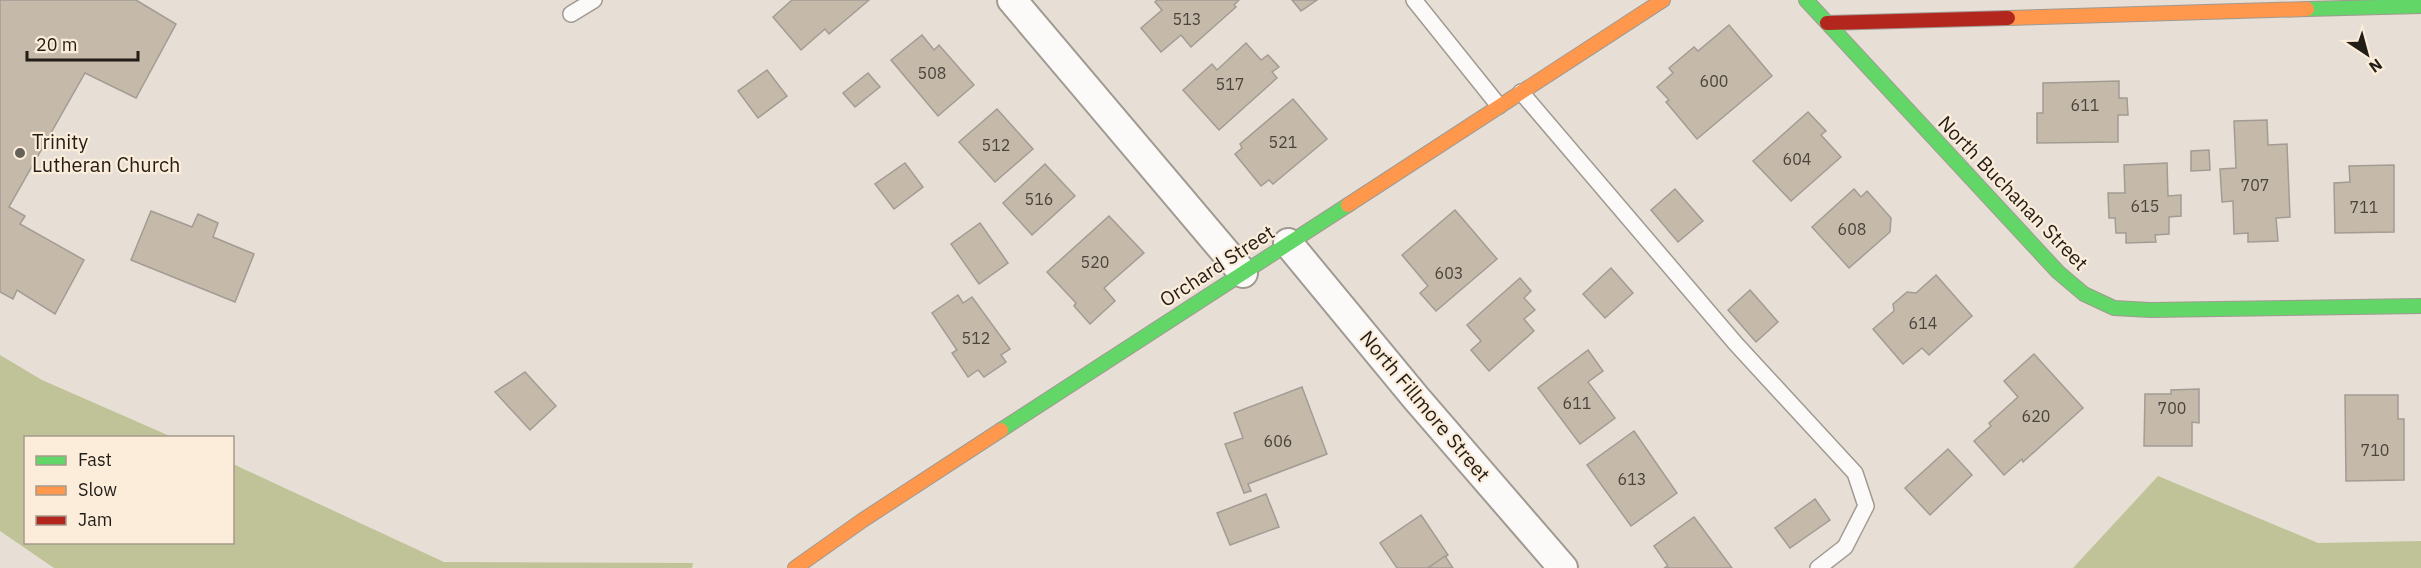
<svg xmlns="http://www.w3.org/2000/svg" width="2421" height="568" viewBox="0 0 2421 568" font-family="'IBM Plex Sans',sans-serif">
  <rect width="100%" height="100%" fill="#e7dfd5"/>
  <g fill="#bfc397">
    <path d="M0 355 42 380 172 437 26 438V542H232L233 464 444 562 693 563 692 568H54L0 531Z"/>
    <path d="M2158 476 2318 543 2421 541V568H2073Z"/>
  </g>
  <g fill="#c5b9a9" stroke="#a29c94" stroke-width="1.5">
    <path d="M0 0H136L176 24 136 98 85 73 9 207 25 216 20 224 84 260 55 314 17 290 13 299 0 292Z"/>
    <path d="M792 0H869L829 34 825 29 801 50 773 17Z"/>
    <path d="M1157 0H1239L1234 5 1236 7 1191 47 1181 35 1161 52 1141 28 1162 10 1155 2Z"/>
    <path d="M1292 0H1317L1301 11Z"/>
    <path d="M1729 25 1772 76 1697 139 1666 102 1669 100 1657 87 1673 73 1669 68 1694 47 1698 51Z"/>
    <path d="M922 35 934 50 939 45 974 85 938 116 891 60Z"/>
    <path d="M1246 43 1261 60 1268 55 1279 67 1272 72 1277 78 1219 130 1183 90 1212 64 1217 70Z"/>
    <path d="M767 70 787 96 758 118 738 91Z"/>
    <path d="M868 73 880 87 855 107 843 93Z"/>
    <path d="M2119 81V98H2127L2128 115H2118V142L2037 143V113H2043V83Z"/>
    <path d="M1293 99 1327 139 1273 184 1269 180 1261 186 1235 154 1242 148 1240 144Z"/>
    <path d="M997 109 1033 149 995 182 959 142Z"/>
    <path d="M1808 112 1826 131 1821 135 1841 157 1791 201 1753 161Z"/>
    <path d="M2267 120 2268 145 2287 144 2290 217 2276 218 2278 241 2248 242V233L2234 234 2233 201 2222 202 2220 169 2236 168 2234 121Z"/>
    <path d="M2209 150 2210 170 2191 171V151Z"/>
    <path d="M905 163 923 187 894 209 875 184Z"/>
    <path d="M2167 163 2168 196 2181 195V216L2169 217V234L2155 235 2156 242 2126 243V233H2116L2115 218H2109L2108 193H2125L2124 165Z"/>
    <path d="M1045 164 1075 196 1032 235 1003 203Z"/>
    <path d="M2394 165V232L2335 233 2334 183 2350 182 2349 166Z"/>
    <path d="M1675 189 1703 221 1678 242 1651 210Z"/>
    <path d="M1854 189 1861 197 1867 191 1891 218 1890 232 1849 268 1812 227Z"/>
    <path d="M1455 210 1497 259 1436 311 1420 293 1428 286 1402 255Z"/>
    <path d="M151 211 192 227 198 214 218 223 213 237 254 254 235 302 131 260Z"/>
    <path d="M1109 216 1144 253 1104 288 1115 301 1090 324 1074 306 1076 303 1047 272Z"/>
    <path d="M980 223 1008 263 979 284 951 244Z"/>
    <path d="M1611 268 1633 293 1605 318 1583 294Z"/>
    <path d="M1936 275 1972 316 1929 355 1922 348 1903 364 1873 329 1894 311 1893 304 1907 292 1916 293Z"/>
    <path d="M1520 278 1531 291 1524 298 1535 310 1524 319 1534 331 1489 371 1471 350 1481 341 1467 325Z"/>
    <path d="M1750 290 1778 322 1756 342 1728 310Z"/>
    <path d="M958 295 963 303 972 297 1010 349 1001 355 1006 362 984 377 978 370 968 377 952 353 957 350 932 313Z"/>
    <path d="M1588 350 1603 371 1588 382 1615 418 1580 444 1538 388Z"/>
    <path d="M2034 354 2083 408 2023 462 2022 459 2004 475 1974 441 1991 426 1989 423 2018 397 2004 381Z"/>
    <path d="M525 372 556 406 530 430 495 392Z"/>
    <path d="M1302 387 1327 454 1248 484 1251 491 1244 493 1225 444 1243 438 1234 413Z"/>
    <path d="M2199 389V423L2192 422V446H2144L2145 394H2171V390Z"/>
    <path d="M2345 395H2398V419H2404V480L2346 481Z"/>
    <path d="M1634 431 1677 493 1631 526 1587 465Z"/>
    <path d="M1948 449 1972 475 1930 515 1905 488Z"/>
    <path d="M1266 494 1279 527 1230 545 1217 513Z"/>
    <path d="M1815 499 1830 520 1790 548 1775 528Z"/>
    <path d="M1421 515 1448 555 1428 568H1397L1380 543Z"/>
    <path d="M1694 517 1732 568H1664L1668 566 1654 546Z"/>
    <path d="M1445 556 1453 568H1428Z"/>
  </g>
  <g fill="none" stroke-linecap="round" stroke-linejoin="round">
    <g stroke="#a09a92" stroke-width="18">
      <g id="lane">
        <path d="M1414 0 1499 106"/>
        <path d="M571 14 594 0"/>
        <path d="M1521 92 1736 344 1855 473 1866 506 1845 547 1818 568"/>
      </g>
    </g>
    <g stroke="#a09a92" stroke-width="32">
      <g id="street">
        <path d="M1012 0 1243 273"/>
        <path d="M1288 243 1416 398 1563 568"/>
      </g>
    </g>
    <g stroke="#a09a92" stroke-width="16">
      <g id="fast">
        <path d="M1806 0 2058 272 2084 294 2114 308 2150 310 2421 306"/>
        <path d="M2307 9 2421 6"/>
        <path d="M1001 430 1348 205"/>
      </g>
    </g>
    <g stroke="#a09a92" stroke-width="16">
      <g id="slow">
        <path d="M2008 18 2307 9"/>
        <path d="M1348 205 1663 0"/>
        <path d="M795 568 863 520 1001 430"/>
      </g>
    </g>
    <g stroke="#a09a92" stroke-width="16">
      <path id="jam" d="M1827 23 2008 18"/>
    </g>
    <use href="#lane" stroke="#fbfaf9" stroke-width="15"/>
    <use href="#street" stroke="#fbfaf9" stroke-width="28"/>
    <use href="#fast" stroke="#63d668" stroke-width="14"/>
    <use href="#slow" stroke="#ff974d" stroke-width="14"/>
    <use href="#jam" stroke="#b3261e" stroke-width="14"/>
  </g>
  <circle fill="#67615a" stroke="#fceddb" stroke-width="2" cx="20" cy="153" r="6"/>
  <g text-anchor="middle" stroke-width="4.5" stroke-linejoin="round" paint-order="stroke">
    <g font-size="16" fill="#4b443c">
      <text x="1187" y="25">513</text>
      <text x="932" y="79">508</text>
      <text x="1714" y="87">600</text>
      <text x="1230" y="90">517</text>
      <text x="2085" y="111">611</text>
      <text x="1283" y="148">521</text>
      <text x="996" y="151">512</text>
      <text x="1797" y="165">604</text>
      <text x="2255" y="191">707</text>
      <text x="1039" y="205">516</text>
      <text x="2145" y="212">615</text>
      <text x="2364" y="213">711</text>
      <text x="1852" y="235">608</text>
      <text x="1095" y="268">520</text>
      <text x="1449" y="279">603</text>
      <text x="1923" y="329">614</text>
      <text x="976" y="344">512</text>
      <text x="1577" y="409">611</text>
      <text x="2172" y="414">700</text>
      <text x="2036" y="422">620</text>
      <text x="1278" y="447">606</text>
      <text x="2375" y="456">710</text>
      <text x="1632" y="485">613</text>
    </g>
    <g font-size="20" fill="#221d17" stroke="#fceddb" text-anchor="start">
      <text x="32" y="149">Trinity<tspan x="32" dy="23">Lutheran Church</tspan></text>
    </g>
    <g font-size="20" fill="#221d17" stroke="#fceddb">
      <text transform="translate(2013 193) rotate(46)" y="7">North Buchanan Street</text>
      <text transform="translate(1217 266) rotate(-33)" y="7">Orchard Street</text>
      <text transform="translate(1425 406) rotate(50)" y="7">North Fillmore Street</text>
    </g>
  </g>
  <rect x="24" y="436" width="210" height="108" fill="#fceddb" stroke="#a59a8d" stroke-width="1.5"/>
  <rect x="36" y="456" width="30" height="9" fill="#63d668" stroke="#a59a8d" stroke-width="1.5"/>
  <text x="78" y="466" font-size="18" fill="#221d17">Fast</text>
  <rect x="36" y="486" width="30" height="9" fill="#ff974d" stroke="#a59a8d" stroke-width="1.5"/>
  <text x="78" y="496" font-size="18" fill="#221d17">Slow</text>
  <rect x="36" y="516" width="30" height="9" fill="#b3261e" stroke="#a59a8d" stroke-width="1.5"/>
  <text x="78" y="526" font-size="18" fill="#221d17">Jam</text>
  <g transform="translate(2367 54) rotate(144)" stroke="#fceddb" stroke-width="4.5" paint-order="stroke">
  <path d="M0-4.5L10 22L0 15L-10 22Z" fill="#221d17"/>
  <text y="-9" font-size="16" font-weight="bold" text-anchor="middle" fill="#221d17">N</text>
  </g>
  <path d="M27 51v9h111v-9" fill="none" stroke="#221d17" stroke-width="3"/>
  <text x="36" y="51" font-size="18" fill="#221d17" stroke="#fceddb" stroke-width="4.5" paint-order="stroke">20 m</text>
</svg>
